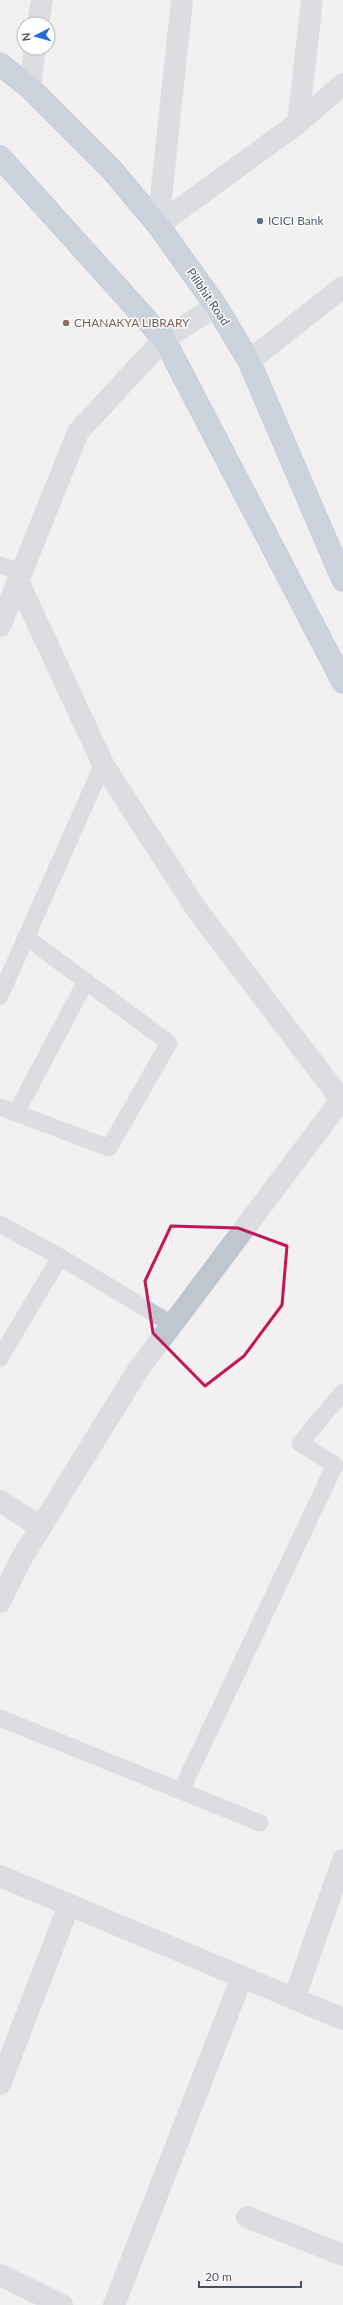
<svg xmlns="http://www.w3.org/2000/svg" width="343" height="2305" viewBox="0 0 343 2305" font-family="Lato,sans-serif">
  <rect width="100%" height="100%" fill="#f2f0f0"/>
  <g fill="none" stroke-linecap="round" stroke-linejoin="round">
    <g stroke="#768ba7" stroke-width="23">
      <g id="trunk">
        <path d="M0 64 30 88 112 170 158 225 216 306 249 361 343 580"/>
        <path d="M0 157 164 339 343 682"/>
      </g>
    </g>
    <g stroke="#bfc6ce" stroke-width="17">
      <path d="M0 565 22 573"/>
      <path d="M0 996 103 764"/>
      <path d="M0 1107 109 1148 169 1043 26 937"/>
      <path d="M16 1113 86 981"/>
      <path d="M0 1224 60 1257 173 1325"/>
      <path d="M0 1358 60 1257"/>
      <path d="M0 1718 260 1823"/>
      <path d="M181 1791 335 1465 300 1443 343 1392"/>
    </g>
    <g stroke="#bfc6ce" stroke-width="22">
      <path d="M38 24 42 0"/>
      <path d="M30 88 35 48"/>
      <path d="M298 123 312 0"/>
      <path d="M158 225 298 123 343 84"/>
      <path d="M158 225 182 0"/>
      <path d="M249 361 343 287"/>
      <path d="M18 581 103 764 197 910 343 1102"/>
      <path d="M0 626 78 432 164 339 216 306"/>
      <path d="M0 1501 41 1527"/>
      <path d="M0 1602 21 1559 138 1370 341 1100"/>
      <path d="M0 1876 343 2019"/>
      <path d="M294 1999 343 1860"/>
      <path d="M0 2084 69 1905"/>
      <path d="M247 2217 343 2255"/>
      <path d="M0 2275 62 2305"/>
      <path d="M114 2305 242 1977"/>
    </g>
    <use href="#trunk" stroke="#9eafc4" stroke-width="22"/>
  </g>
  <path d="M0 0H343V2305H0ZM171 1226 238 1228 287 1246 282 1305 244 1356 205 1386 153 1333 145 1281Z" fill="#f2f0f0" fill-opacity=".55" fill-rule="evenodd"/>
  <path fill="none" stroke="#c2185b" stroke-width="3" stroke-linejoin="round" d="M171 1226 238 1228 287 1246 282 1305 244 1356 205 1386 153 1333 145 1281Z"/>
  <circle fill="#5c6f8a" stroke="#fff" stroke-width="1.5" cx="260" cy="221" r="4"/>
  <circle fill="#8d6e63" stroke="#fff" stroke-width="1.5" cx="66" cy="323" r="4"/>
  <g text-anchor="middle" stroke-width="3" stroke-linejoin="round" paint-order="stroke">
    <g font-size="12" fill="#4e5e75" stroke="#fff" text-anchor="start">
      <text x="268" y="225">ICICI Bank</text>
    </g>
    <g font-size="12" fill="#49525c" stroke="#fff">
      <text transform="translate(208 297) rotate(56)" y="4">Pilibhit Road</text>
    </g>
    <g font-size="12" fill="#785e54" stroke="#fff" text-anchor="start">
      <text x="74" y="327">CHANAKYA LIBRARY</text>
    </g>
  </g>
  <g transform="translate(36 36) rotate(264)"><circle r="19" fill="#ffffff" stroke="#b6babe"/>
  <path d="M0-3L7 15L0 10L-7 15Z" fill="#246ad8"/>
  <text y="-6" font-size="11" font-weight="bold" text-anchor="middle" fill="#49525c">N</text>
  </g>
  <path d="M199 2281v6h102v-6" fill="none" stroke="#49525c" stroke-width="2"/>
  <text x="205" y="2281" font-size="12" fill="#49525c" stroke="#ffffff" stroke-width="3" paint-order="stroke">20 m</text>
</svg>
